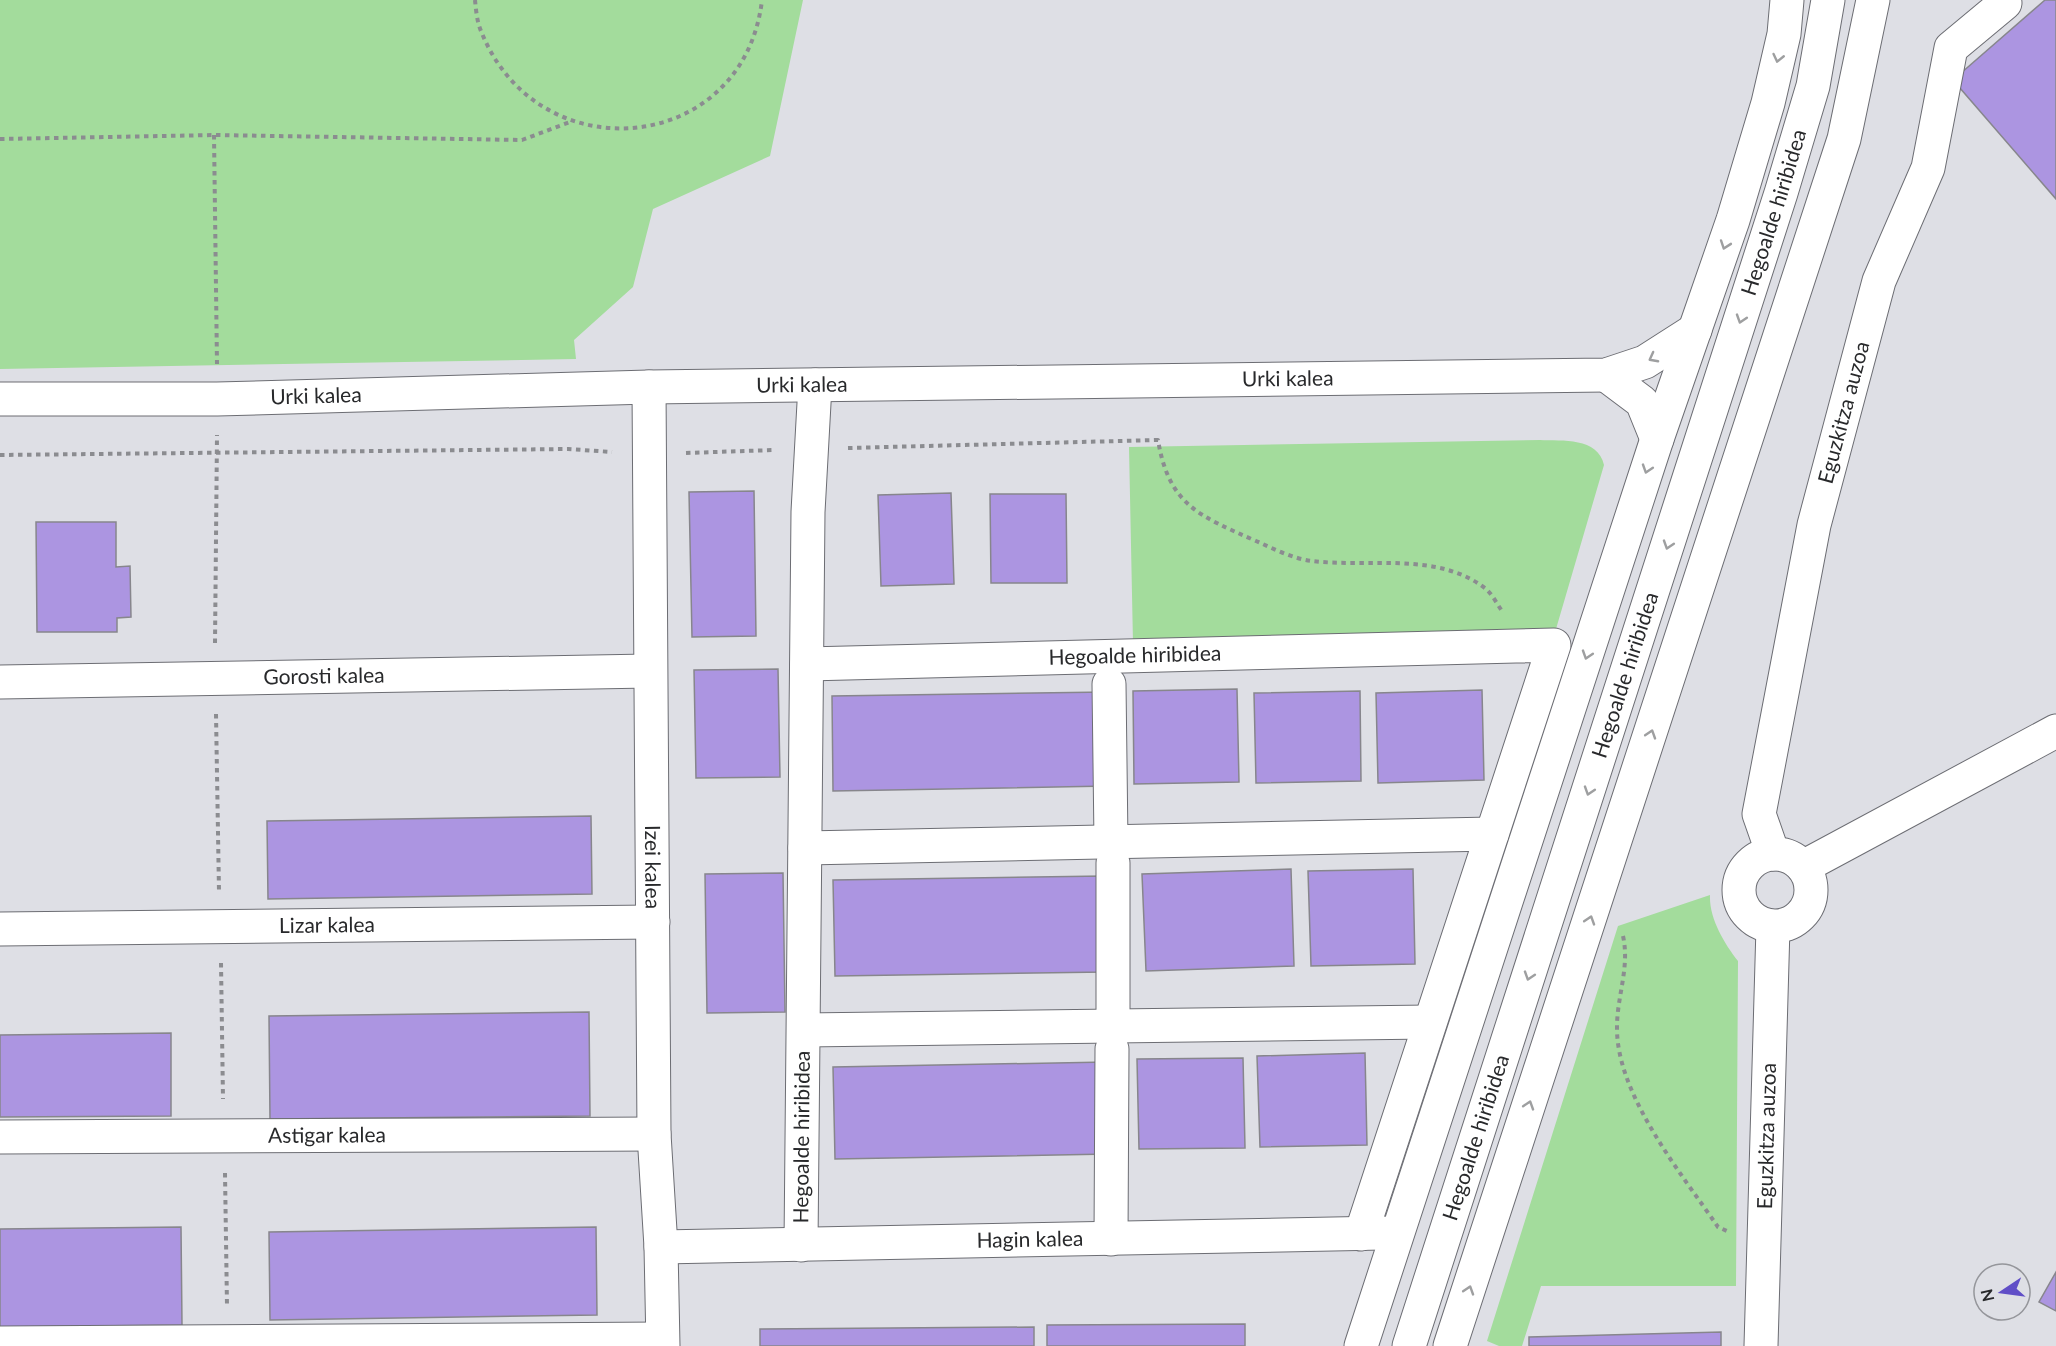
<svg xmlns="http://www.w3.org/2000/svg" width="2056" height="1346" viewBox="0 0 2056 1346" font-family="Lato,sans-serif">
  <rect width="100%" height="100%" fill="#dedfe5"/>
  <g fill="#a3dc9c">
    <path d="M0 0H803L770 156 653 209 633 287 574 340 576 359 0 369Z"/>
    <path d="M1540 440C1562 441 1598 437 1604 465L1556 629 1548 637 1133 643 1129 447Z"/>
    <path d="M1710 895C1709 918 1724 943 1738 961L1736 1286H1541L1522 1346H1499L1487 1341 1618 926Z"/>
  </g>
  <g fill="#ac95e1" stroke="#87868c" stroke-width="1.5">
    <path d="M2045 0H2056V199L1953 80Z"/>
    <path d="M754 491 756 636 692 637 689 492Z"/>
    <path d="M951 493 954 584 881 586 878 495Z"/>
    <path d="M990 494H1066L1067 583H991Z"/>
    <path d="M36 522H116V567L130 566 131 617 117 618V632H37Z"/>
    <path d="M778 669 780 777 696 778 694 670Z"/>
    <path d="M1237 689 1239 782 1134 784 1133 691Z"/>
    <path d="M1482 690 1484 780 1378 783 1376 693Z"/>
    <path d="M1360 691 1361 781 1256 783 1254 693Z"/>
    <path d="M1107 692 1108 786 833 791 832 696Z"/>
    <path d="M591 816 592 894 268 899 267 821Z"/>
    <path d="M1291 869 1294 966 1146 971 1142 874Z"/>
    <path d="M1413 869 1415 964 1311 966 1308 871Z"/>
    <path d="M783 873 785 1012 707 1013 705 874Z"/>
    <path d="M1104 876 1105 972 835 976 833 880Z"/>
    <path d="M589 1012 590 1116 270 1119 269 1016Z"/>
    <path d="M171 1033V1116L0 1117V1035Z"/>
    <path d="M1365 1053 1367 1145 1260 1147 1257 1056Z"/>
    <path d="M1243 1058 1245 1148 1139 1149 1137 1059Z"/>
    <path d="M1107 1062 1109 1154 835 1159 833 1067Z"/>
    <path d="M181 1227 182 1325 0 1327V1229Z"/>
    <path d="M596 1227 597 1315 270 1320 269 1232Z"/>
    <path d="M2056 1272V1311L2039 1302Z"/>
    <path d="M1245 1324V1346H1047V1325Z"/>
    <path d="M1034 1327V1346H760V1329Z"/>
    <path d="M1721 1332V1346H1529V1337Z"/>
  </g>
  <g fill="none" stroke-linecap="round" stroke-linejoin="round">
    <g stroke="#6c6d73" stroke-width="35">
      <g id="minor">
        <path d="M1606 375 1642 402 1657 439"/>
        <path id="s1" d="M649 387 654 1134 661 1247 663 1346"/>
        <path id="s2" d="M0 399H217L649 387 1606 375 1645 362 1695 330"/>
        <path id="s3" d="M807 664 1554 645 1361 1234"/>
        <path id="s4" d="M0 682 649 671"/>
        <path d="M1109 684 1111 842"/>
        <path d="M805 848 1492 834"/>
        <path id="s5" d="M1773 854 1759 814 1814 525 1879 281 1928 168 1951 48 2005 3"/>
        <circle cx="1775" cy="890" r="36"/>
        <path d="M1803 867 2056 731"/>
        <path id="s6" d="M0 929 653 922"/>
        <path d="M1113 1026V863"/>
        <path d="M804 1030 1430 1022"/>
        <path id="s7" d="M0 1137 654 1134"/>
        <path d="M1111 1239 1112 1049"/>
        <path id="s8" d="M801 1245 808 512 815 385"/>
        <path id="s9" d="M661 1247 1383 1233"/>
        <path d="M0 1343 662 1339"/>
        <path d="M1361 1346 1657 439 1733 220 1768 103 1784 34 1787 0"/>
        <path id="s10" d="M1409 1346 1781 193 1813 86 1828 0"/>
        <path d="M1450 1346 1844 139 1873 0"/>
        <path id="s11" d="M1761 1346 1773 927"/>
      </g>
    </g>
    <g stroke="#8b8c90" stroke-width="4" stroke-dasharray="4.5 4.5" stroke-linecap="butt">
      <path d="M475 0C476 10 477 22 481 31 538 175 744 155 762 0"/>
      <path d="M214 135 217 364"/>
      <path d="M0 139 214 135 522 140 570 122"/>
      <path d="M848 448 1158 440C1169 506 1200 516 1256 541 1274 549 1294 559 1312 561 1369 568 1438 551 1486 589 1492 594 1497 604 1502 611"/>
      <path d="M686 453 774 450"/>
      <path d="M0 455 568 449 612 452"/>
      <path d="M215 643 217 435"/>
      <path d="M216 714 219 892"/>
      <path d="M1623 936C1630 967 1617 996 1617 1027 1616 1094 1681 1173 1718 1227L1729 1232"/>
      <path d="M221 963 223 1099"/>
      <path d="M225 1173 227 1306"/>
    </g>
    <use href="#minor" stroke="#fff" stroke-width="33"/>
  </g>
  <defs><path id="oneway-chevron" d="M-2-3.5L2.5 0L-2 3.5" fill="none" stroke-width="1.6" stroke-linecap="round" stroke-linejoin="round" transform="scale(1.5)"/></defs>
  <g stroke="#9e9fa0">
    <use href="#oneway-chevron" transform="translate(1778 58) rotate(103)"/>
    <use href="#oneway-chevron" transform="translate(1725 245) rotate(109)"/>
    <use href="#oneway-chevron" transform="translate(1741 319) rotate(108)"/>
    <use href="#oneway-chevron" transform="translate(1653 358) rotate(152)"/>
    <use href="#oneway-chevron" transform="translate(1647 469) rotate(108)"/>
    <use href="#oneway-chevron" transform="translate(1668 545) rotate(108)"/>
    <use href="#oneway-chevron" transform="translate(1587 655) rotate(108)"/>
    <use href="#oneway-chevron" transform="translate(1651 734) rotate(-72)"/>
    <use href="#oneway-chevron" transform="translate(1589 791) rotate(108)"/>
    <use href="#oneway-chevron" transform="translate(1590 920) rotate(-72)"/>
    <use href="#oneway-chevron" transform="translate(1529 976) rotate(108)"/>
    <use href="#oneway-chevron" transform="translate(1529 1105) rotate(-72)"/>
    <use href="#oneway-chevron" transform="translate(1469 1290) rotate(-72)"/>
  </g>
  <g text-anchor="middle" stroke-width="4.5" stroke-linejoin="round" paint-order="stroke">
    <g font-size="21" fill="#28292b" stroke="#dedfe5">
      <text dy="7" stroke="none"><textPath href="#s10" startOffset="1191">Hegoalde hiribidea</textPath></text>
      <text dy="7" stroke="none"><textPath href="#s2" startOffset="1288">Urki kalea</textPath></text>
      <text dy="7" stroke="none"><textPath href="#s2" startOffset="802">Urki kalea</textPath></text>
      <text dy="7" stroke="none"><textPath href="#s2" startOffset="316">Urki kalea</textPath></text>
      <text dy="7" stroke="none"><textPath href="#s5" startOffset="453">Eguzkitza auzoa</textPath></text>
      <text dy="7" stroke="none"><textPath href="#s3" startOffset="328">Hegoalde hiribidea</textPath></text>
      <text dy="7" stroke="none"><textPath href="#s4" startOffset="324">Gorosti kalea</textPath></text>
      <text dy="7" stroke="none"><textPath href="#s10" startOffset="705">Hegoalde hiribidea</textPath></text>
      <text dy="7" stroke="none"><textPath href="#s1" startOffset="480">Izei kalea</textPath></text>
      <text dy="7" stroke="none"><textPath href="#s6" startOffset="327">Lizar kalea</textPath></text>
      <text dy="7" stroke="none"><textPath href="#s7" startOffset="327">Astigar kalea</textPath></text>
      <text dy="7" stroke="none"><textPath href="#s11" startOffset="210">Eguzkitza auzoa</textPath></text>
      <text dy="7" stroke="none"><textPath href="#s8" startOffset="108">Hegoalde hiribidea</textPath></text>
      <text dy="7" stroke="none"><textPath href="#s10" startOffset="219">Hegoalde hiribidea</textPath></text>
      <text dy="7" stroke="none"><textPath href="#s9" startOffset="369">Hagin kalea</textPath></text>
    </g>
  </g>
  <g transform="translate(2002 1292) rotate(257)"><circle r="28" fill="#dedfe5" stroke="#95969b" stroke-width="1.5"/>
  <path d="M0-4.5L10 22L0 15L-10 22Z" fill="#604ec7"/>
  <text y="-9" font-size="16" font-weight="bold" text-anchor="middle" fill="#28292b">N</text>
  </g>
</svg>
